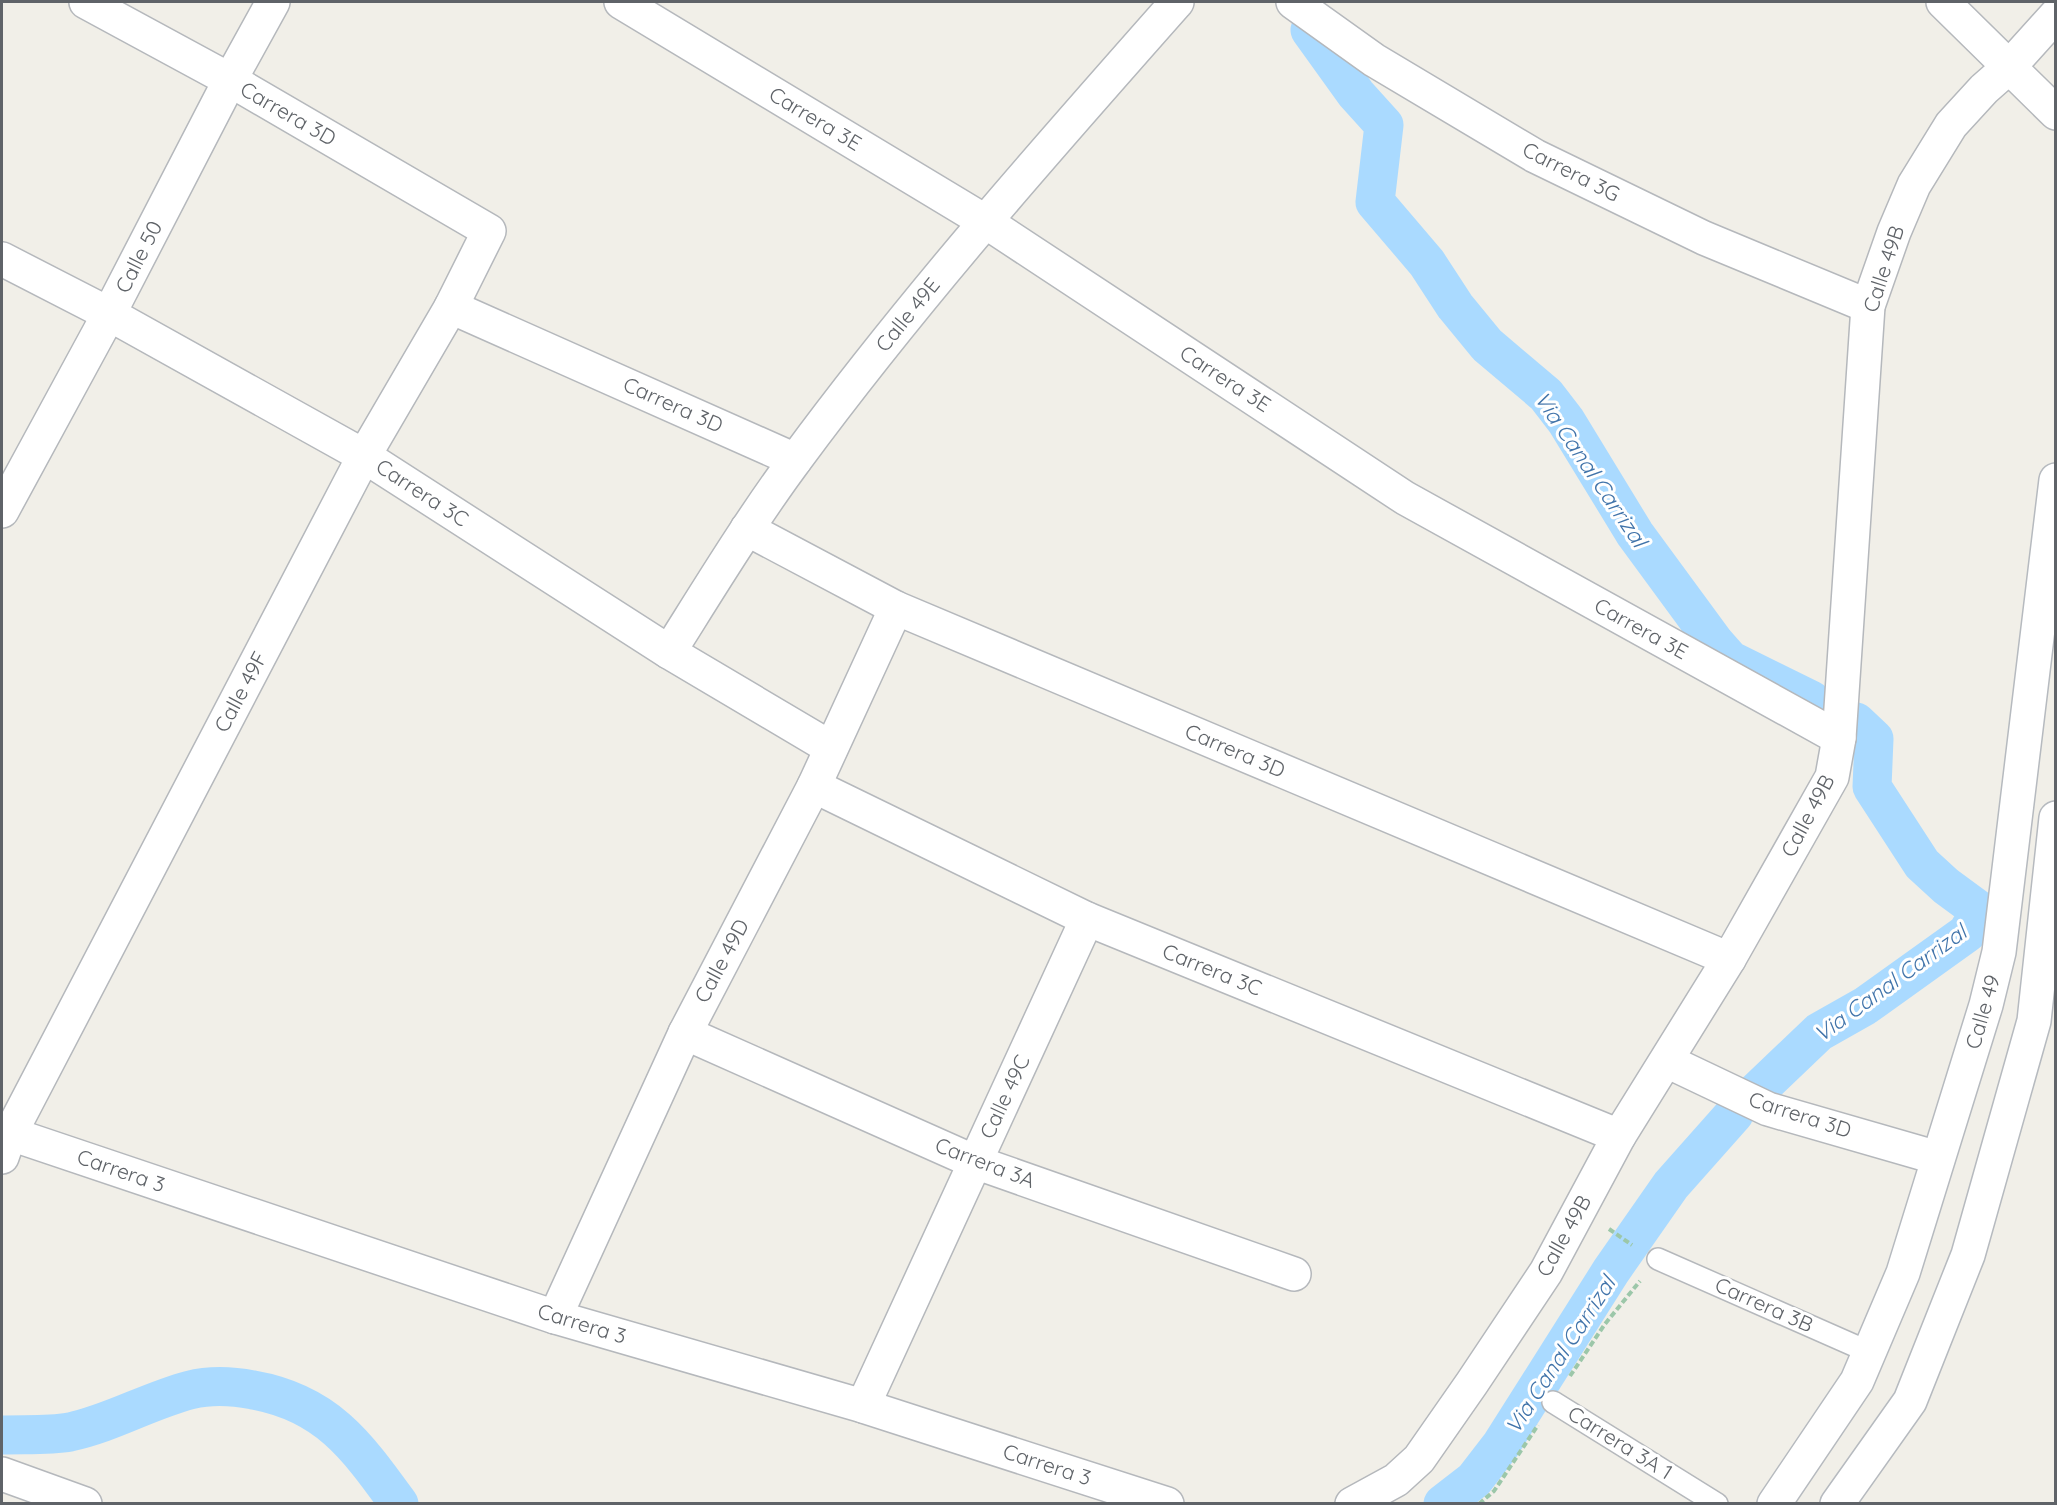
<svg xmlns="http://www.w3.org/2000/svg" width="2057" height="1505" viewBox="0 0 2057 1505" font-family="Quicksand,sans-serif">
  <rect width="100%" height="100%" fill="#f1efe8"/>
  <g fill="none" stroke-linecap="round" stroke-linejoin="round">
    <g stroke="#aadaff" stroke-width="39">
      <path d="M1310 30 1356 94 1384 125 1375 202 1427 263 1455 306 1487 345 1546 395 1566 421 1635 534 1715 643 1730 660 1811 700"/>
      <path d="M1755 1093 1819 1032 1865 1006 1967 933 1980 911 1946 886 1922 864 1872 787 1874 739 1856 722"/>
      <path d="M2 1435C23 1434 48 1436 70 1432 112 1423 148 1401 190 1390 210 1385 233 1386 253 1390 327 1403 357 1446 399 1504"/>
      <path d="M1443 1504 1474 1480 1501 1445 1611 1271 1671 1185 1734 1114"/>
    </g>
    <g stroke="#b5b8bc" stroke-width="24">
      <g id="lane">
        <path d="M1658 1259 1869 1352"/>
        <path d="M1553 1402 1717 1504"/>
      </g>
    </g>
    <g stroke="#b5b8bc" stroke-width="36">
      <g id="street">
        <path d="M621 2 986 222 1405 498 1839 738"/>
        <path d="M1293 2 1374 60 1535 156 1704 238 1868 306"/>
        <path d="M1943 2 2056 113"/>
        <path d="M2 259 109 314 364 456 669 652 831 748"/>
        <path d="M451 307 795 460"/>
        <path d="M2 511 109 314 230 80 273 2"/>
        <path d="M747 529 896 608 1729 959"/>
        <path d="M669 652C710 587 750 521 796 459 914 299 1046 150 1177 2"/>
        <path d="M814 786 1087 919 1619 1136"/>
        <path d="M685 1033 975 1162 1294 1274"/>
        <path d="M1667 1061 1768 1109 1938 1158"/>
        <path d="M2 1131 555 1317 863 1406 1167 1504"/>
        <path d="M2 1157 10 1134 364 456 451 307 489 231 230 80 86 2"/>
        <path d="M555 1317 685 1033 814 786 896 608"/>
        <path d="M863 1406 1087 919"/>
        <path d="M2 1474 85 1504"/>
        <path d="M1352 1504 1396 1480 1419 1459 1472 1383 1546 1272 1619 1136 1729 959 1832 777 1839 738 1868 306 1894 232 1914 185 1951 125 1984 89 2009 67 2056 15"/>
      </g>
    </g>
    <g stroke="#b6babf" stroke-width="36">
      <g id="secondary">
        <path d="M1774 1504 1857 1381 1903 1273 1986 1005 1999 952 2056 480"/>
        <path d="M1837 1504 1910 1401 1968 1255 2034 1021 2056 818"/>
      </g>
    </g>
    <g stroke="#9cc7a9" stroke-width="4" stroke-dasharray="6 3" stroke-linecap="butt">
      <path d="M1609 1229 1632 1245"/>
      <path d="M1570 1376 1605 1324 1640 1281"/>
      <path d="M1479 1504 1494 1491 1538 1425"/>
    </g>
    <use href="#lane" stroke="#fff" stroke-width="21"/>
    <use href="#street" stroke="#fff" stroke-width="33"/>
    <use href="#secondary" stroke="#fff" stroke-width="33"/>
  </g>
  <g text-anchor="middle" stroke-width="6" stroke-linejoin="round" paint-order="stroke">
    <g font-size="21" fill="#5f6368" stroke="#fff">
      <text transform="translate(288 114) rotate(30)" y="7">Carrera 3D</text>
      <text transform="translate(815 119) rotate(31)" y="7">Carrera 3E</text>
      <text transform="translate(1571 172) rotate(27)" y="7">Carrera 3G</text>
      <text transform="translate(139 257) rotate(-63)" y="7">Calle 50</text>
      <text transform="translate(1884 269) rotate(-72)" y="7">Calle 49B</text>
      <text transform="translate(908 315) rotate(-51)" y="7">Calle 49E</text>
      <text transform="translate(1225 379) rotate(33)" y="7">Carrera 3E</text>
      <text transform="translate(673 405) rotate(24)" y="7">Carrera 3D</text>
      <text transform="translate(422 493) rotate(33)" y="7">Carrera 3C</text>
      <text transform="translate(1641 629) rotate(29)" y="7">Carrera 3E</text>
      <text transform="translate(241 692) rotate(-62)" y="7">Calle 49F</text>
      <text transform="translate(1235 751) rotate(23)" y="7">Carrera 3D</text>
      <text transform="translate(1808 816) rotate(-62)" y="7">Calle 49B</text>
      <text transform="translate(722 961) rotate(-62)" y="7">Calle 49D</text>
      <text transform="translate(1212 970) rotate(22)" y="7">Carrera 3C</text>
      <text transform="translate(1983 1012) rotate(-74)" y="7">Calle 49</text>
      <text transform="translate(1005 1097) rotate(-65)" y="7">Calle 49C</text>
      <text transform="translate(1800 1115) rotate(18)" y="7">Carrera 3D</text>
      <text transform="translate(985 1163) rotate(21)" y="7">Carrera 3A</text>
      <text transform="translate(121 1171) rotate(19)" y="7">Carrera 3</text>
      <text transform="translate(1564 1236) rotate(-61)" y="7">Calle 49B</text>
      <text transform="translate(1764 1305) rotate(24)" y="7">Carrera 3B</text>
      <text transform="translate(582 1324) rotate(17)" y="7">Carrera 3</text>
      <text transform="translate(1620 1443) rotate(32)" y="7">Carrera 3A 1</text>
      <text transform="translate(1047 1465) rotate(18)" y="7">Carrera 3</text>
    </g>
    <g font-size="22" font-style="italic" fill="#4174aa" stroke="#fff">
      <text transform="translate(1591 469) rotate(56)" y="8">Via Canal Carrizal</text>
      <text transform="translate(1890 983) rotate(-36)" y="8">Via Canal Carrizal</text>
      <text transform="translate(1560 1355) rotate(-57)" y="8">Via Canal Carrizal</text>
    </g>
  </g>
  <rect width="2057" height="1505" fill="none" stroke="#5f6368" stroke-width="6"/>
</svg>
